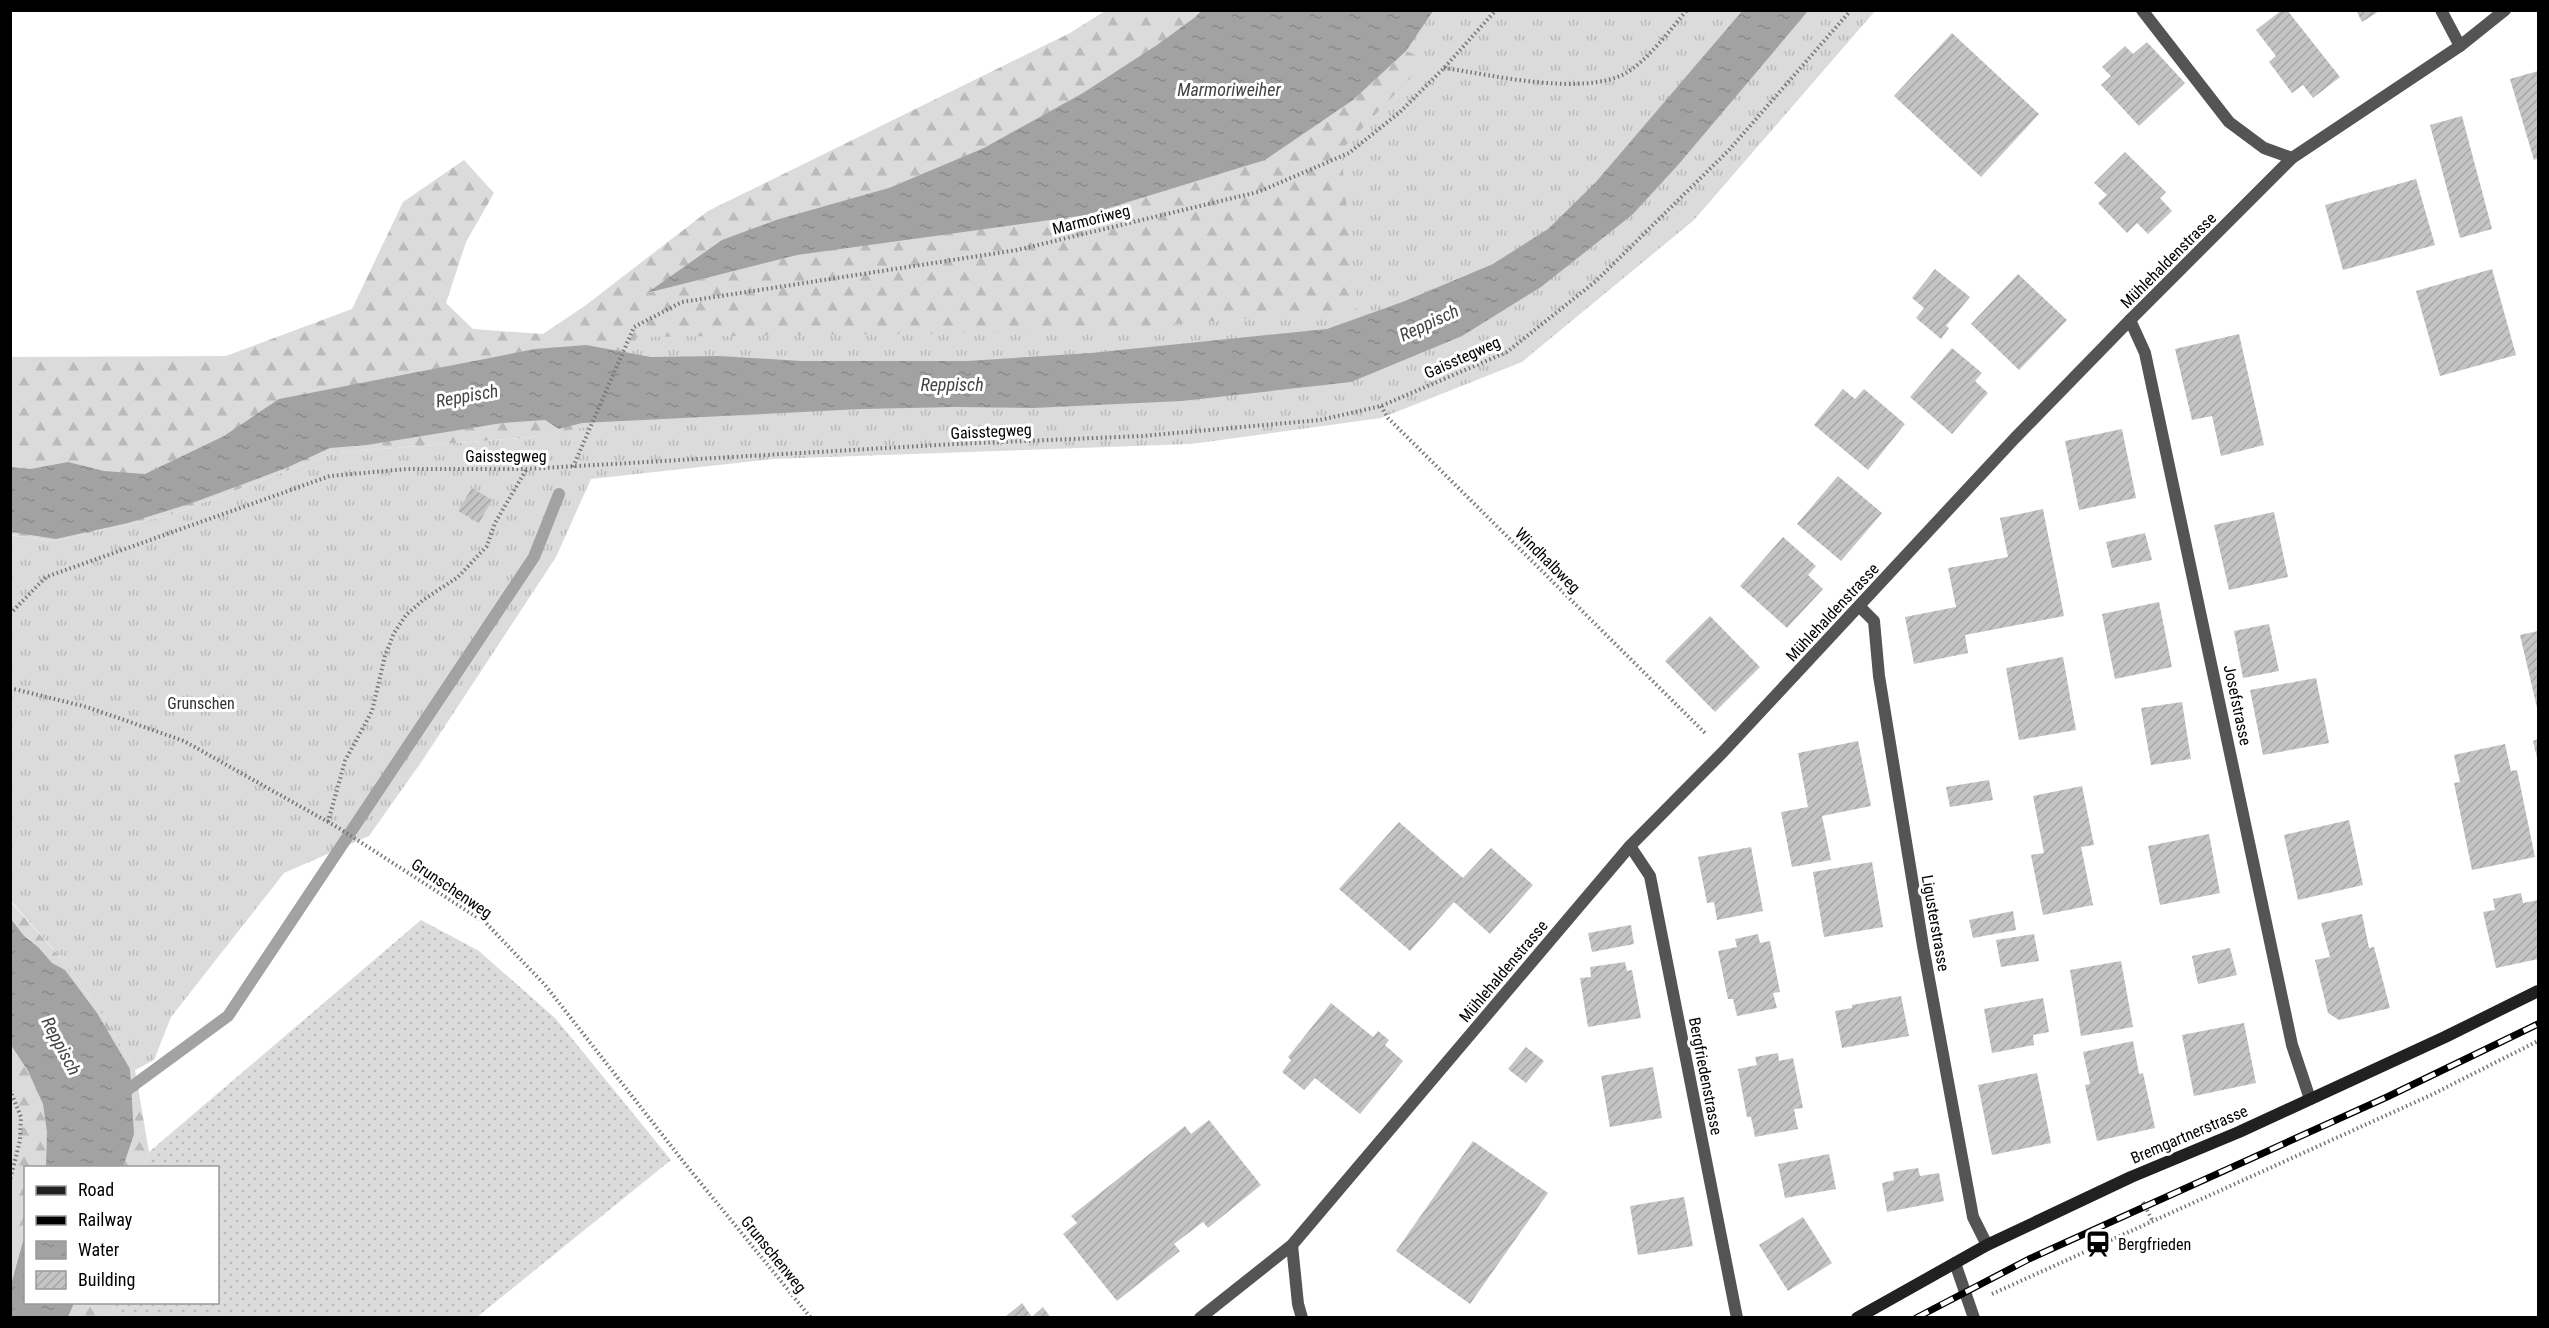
<svg xmlns="http://www.w3.org/2000/svg" width="2549" height="1328" viewBox="0 0 2549 1328" font-family="'Roboto Condensed',sans-serif">
  <defs>
    <pattern id="grass-tufts" width="24" height="20" patternUnits="userSpaceOnUse" patternTransform="scale(1.5)"><rect width="24" height="20" fill="#dbdbdb"/><path d="M3 7l-1-3M5 7V3M7 7l1-3M15 17l-1-3M17 17v-4M19 17l1-3" fill="none" stroke="#bababa"/></pattern>
    <pattern id="forest-firs" width="22" height="20" patternUnits="userSpaceOnUse" patternTransform="scale(1.5)"><rect width="22" height="20" fill="#dbdbdb"/><path d="M5 1l3.5 6h-7zM16 11l3.5 6h-7z" fill="#bababa"/></pattern>
    <pattern id="garden-dots" width="8" height="8" patternUnits="userSpaceOnUse" patternTransform="scale(1.5)"><rect width="8" height="8" fill="#dbdbdb"/><path d="M2 2h.1M6 6h.1" fill="none" stroke="#bababa" stroke-width="1.8" stroke-linecap="round"/></pattern>
    <pattern id="water-ripples" width="26" height="14" patternUnits="userSpaceOnUse" patternTransform="scale(1.5)"><rect width="26" height="14" fill="#a2a2a2"/><path d="M2 4q2-2 4 0t4 0M15 11q2-2 4 0t4 0" fill="none" stroke="#8a8a8a"/></pattern>
    <pattern id="building-hatch" width="6" height="6" patternUnits="userSpaceOnUse" patternTransform="scale(1.5)"><rect width="6" height="6" fill="#c4c4c4"/><path d="M-1 1l2-2M0 6l6-6M5 7l2-2" fill="none" stroke="#a7a7a7"/></pattern>
  </defs>
  <rect width="100%" height="100%" fill="#fff"/>
  <path fill="url(#grass-tufts)" d="M1201 11H1875L1694 220 1522 362 1381 418 1191 444 772 459 591 479 556 557 422 761 369 836 284 873 171 1017 154 1060 135 1070 105 1019 66 964 11 901 10 535 53 541 170 515 334 453 532 437 580 427 627 307 1194 18Z"/>
  <g fill="url(#forest-firs)">
    <path d="M1105 11H1201L1194 18 1157 45 1083 93 984 148 889 188 780 219 648 293 797 255 1353 100 1406 51 1428 60 1341 150 1357 310 1069 332 637 337 597 425 532 437 334 453 170 515 53 541 11 535V357L226 356 352 309 403 202 464 160 494 193 466 242 446 303 473 329 543 334 586 305 708 211 1070 33Z"/>
    <path d="M10 901 66 964 105 1019 135 1070 149 1152 145 1167 26 1168V1302L115 1303 111 1317H11Z"/>
  </g>
  <path fill="url(#garden-dots)" d="M421 920 479 951 556 1019 671 1160 477 1317H111L115 1303 218 1302V1168L145 1167 149 1152Z"/>
  <g fill="url(#water-ripples)">
    <path d="M1743 10 1808 11 1678 165 1632 215 1541 287 1462 336 1351 382 1182 401 1033 408 955 407 862 409 582 423 559 429 545 420 502 423 367 445 330 448 286 468 192 503 128 523 56 539 11 532V467L31 469 68 462 104 471 145 474 224 436 279 399 535 349 586 345 651 357 719 356 801 361H967L1091 353 1327 329 1405 301 1493 264 1548 229 1596 182Z"/>
    <path d="M1201 11H1433L1406 51 1353 100 1265 160 1086 215 797 255 647 293 722 240 779 219 889 188 984 148 1083 93 1157 45 1194 18Z"/>
    <path d="M11 919 24 936 38 947 52 963 65 970 97 1013 130 1069 134 1134 123 1167H46L47 1132 43 1104 28 1071 11 1045Z"/>
    <path d="M25 1234 26 1302 74 1303 68 1317H11V1285Z"/>
  </g>
  <g fill="none" stroke-linecap="round" stroke-linejoin="round">
    <path stroke="#a2a2a2" stroke-width="12" d="M119 1096 228 1016 534 557 559 494"/>
  </g>
  <g fill="url(#building-hatch)">
    <path d="M2282 10H2287L2340 77 2313 98 2303 85 2292 93 2269 62 2276 56 2256 30Z"/>
    <path d="M2356 10H2381L2362 22Z"/>
    <path d="M1952 33 2039 114 1981 177 1894 96Z"/>
    <path d="M2147 42 2185 83 2139 126 2101 85 2111 76 2102 67 2125 46 2133 54Z"/>
    <path d="M2538 71V158L2534 160 2510 79Z"/>
    <path d="M2462 116 2492 229 2460 238 2430 125Z"/>
    <path d="M2125 152 2166 192 2160 198 2172 211 2148 234 2137 223 2127 233 2098 203 2107 195 2094 183Z"/>
    <path d="M2416 179 2435 245 2343 270 2325 205Z"/>
    <path d="M1935 269 1970 297 1946 326 1949 328 1941 339 1916 318 1924 308 1912 298Z"/>
    <path d="M2492 269 2516 355 2440 376 2416 291Z"/>
    <path d="M2018 274 2067 320 2019 370 1971 324Z"/>
    <path d="M2239 334 2264 445 2221 456 2212 416 2192 420 2175 349Z"/>
    <path d="M1952 348 1982 373 1975 381 1988 393 1952 434 1910 397Z"/>
    <path d="M1843 389 1855 399 1864 389 1905 424 1868 470 1814 425Z"/>
    <path d="M2122 429 2136 498 2079 510 2065 441Z"/>
    <path d="M1838 476 1882 513 1841 561 1797 524Z"/>
    <path d="M472 488 492 500 479 523 458 511Z"/>
    <path d="M2043 509 2064 616 1965 635 1968 653 1914 664 1905 617 1956 607 1948 568 2008 557 2000 518Z"/>
    <path d="M2274 512 2288 577 2229 590 2214 525Z"/>
    <path d="M2145 533 2152 560 2112 568 2106 542Z"/>
    <path d="M1783 537 1816 566 1808 575 1823 589 1787 628 1740 586Z"/>
    <path d="M2159 602 2172 667 2115 679 2102 614Z"/>
    <path d="M1710 616 1760 667 1715 712 1665 661Z"/>
    <path d="M2269 624 2279 671 2243 678 2234 631Z"/>
    <path d="M2538 631V712L2520 635Z"/>
    <path d="M2063 657 2076 730 2019 740 2006 668Z"/>
    <path d="M2316 678 2329 743 2263 755 2250 690Z"/>
    <path d="M2182 702 2191 759 2151 765 2141 708Z"/>
    <path d="M2538 739V762L2533 741Z"/>
    <path d="M1858 741 1871 806 1822 816 1831 860 1792 867 1781 812 1808 807 1798 753Z"/>
    <path d="M2505 744 2511 771 2517 770 2535 857 2472 870 2454 783 2460 782 2454 755Z"/>
    <path d="M1989 780 1993 800 1950 807 1946 787Z"/>
    <path d="M2082 786 2094 845 2081 847 2093 905 2043 915 2031 855 2044 853 2033 796Z"/>
    <path d="M2349 820 2363 885 2298 900 2284 835Z"/>
    <path d="M1399 822 1463 878 1491 848 1533 885 1490 934 1454 902 1410 951 1339 889Z"/>
    <path d="M2209 834 2220 893 2160 905 2148 846Z"/>
    <path d="M1751 847 1763 911 1717 920 1714 902 1707 903 1698 857Z"/>
    <path d="M1872 862 1883 927 1824 937 1813 872Z"/>
    <path d="M2521 893 2523 903 2538 900V959L2496 968 2483 912 2495 910 2493 899Z"/>
    <path d="M2013 911 2016 930 1973 938 1969 920Z"/>
    <path d="M2362 914 2369 948 2374 947 2390 1008 2339 1020 2328 1013 2315 960 2330 957 2321 923Z"/>
    <path d="M1631 925 1634 944 1592 952 1588 933Z"/>
    <path d="M1758 934 1760 943 1770 941 1780 992 1773 993 1777 1008 1737 1016 1733 999H1728L1718 951 1737 947 1735 939Z"/>
    <path d="M2034 934 2039 961 2001 967 1996 940Z"/>
    <path d="M2230 948 2237 975 2198 984 2192 956Z"/>
    <path d="M2121 961 2133 1027 2081 1036 2070 970Z"/>
    <path d="M1625 962 1627 971 1632 970 1641 1018 1588 1027 1580 978 1591 977 1590 967Z"/>
    <path d="M1901 996 1909 1036 1842 1048 1835 1011 1852 1008V1005Z"/>
    <path d="M2043 998 2049 1032 2033 1035 2034 1045 1992 1053 1984 1009Z"/>
    <path d="M1331 1003 1373 1037 1378 1031 1389 1040 1385 1045 1403 1061 1360 1114 1315 1078 1304 1090 1282 1072 1291 1060 1288 1057Z"/>
    <path d="M2244 1023 2256 1083 2194 1096 2182 1035Z"/>
    <path d="M2133 1041 2139 1074 2143 1073 2155 1128 2097 1141 2085 1085 2090 1084 2083 1052Z"/>
    <path d="M1526 1047 1544 1061 1526 1083 1508 1069Z"/>
    <path d="M1778 1053 1779 1061 1793 1058 1803 1108 1794 1109 1798 1129 1755 1137 1751 1117H1747L1738 1069 1757 1065 1755 1057Z"/>
    <path d="M1653 1067 1662 1118 1610 1127 1601 1076Z"/>
    <path d="M2037 1073 2051 1143 1992 1155 1978 1085Z"/>
    <path d="M1209 1120 1261 1185 1208 1228 1203 1222 1174 1244 1180 1251 1117 1301 1063 1234 1077 1223 1071 1216 1185 1126 1191 1134Z"/>
    <path d="M1473 1141 1548 1193 1470 1304 1396 1251Z"/>
    <path d="M1829 1154 1836 1189 1785 1198 1778 1164Z"/>
    <path d="M1918 1168 1920 1176 1939 1173 1944 1201 1887 1212 1882 1183 1894 1180 1893 1172Z"/>
    <path d="M1684 1197 1693 1246 1638 1255 1630 1206Z"/>
    <path d="M1803 1217 1832 1263 1788 1291 1759 1245Z"/>
    <path d="M1022 1303 1032 1317 1043 1307 1051 1318H1004Z"/>
  </g>
  <g fill="none" stroke-linecap="round" stroke-linejoin="round">
    <g stroke="#767676" stroke-width="4" stroke-dasharray="1.5 3" stroke-linecap="butt">
      <path d="M1444 68C1493 75 1583 97 1626 73 1647 61 1671 29 1687 10"/>
      <path d="M1381 406 1388 418 1705 733"/>
      <path d="M573 467 634 327 682 302 1017 250 1258 192 1349 153 1400 112 1444 68 1496 10"/>
      <path d="M10 614 46 577 330 476 407 469H526L955 444 1142 436 1320 420 1381 406 1507 352 1596 281 1729 150 1851 10"/>
      <path d="M10 688 87 707 184 741 337 827 486 923 545 985 686 1165 811 1318"/>
      <path d="M328 822 345 761 372 711 385 656 394 633 406 615 423 600 458 577 487 546 495 523 526 470"/>
      <path d="M10 1090 21 1117 20 1140 10 1180"/>
      <path d="M2143 1202 2152 1220"/>
      <path d="M1992 1294 2431 1095 2538 1041"/>
    </g>
    <g stroke="#545454" stroke-width="12">
      <path d="M2142 10 2229 122 2264 148 2292 158"/>
      <path d="M2441 10 2460 46"/>
      <path d="M1955 1263 1974 1318"/>
    </g>
    <g stroke="#545454" stroke-width="12">
      <path d="M2130 320 2145 353 2292 1045 2310 1099"/>
      <path d="M1860 607 1874 621 1879 676 1923 946 1973 1217 1987 1245"/>
      <path d="M1630 846 1650 876 1737 1318"/>
      <path d="M1292 1245 1298 1304 1302 1318"/>
      <path d="M1200 1318 1292 1245 1630 846 1723 752 2015 438 2130 320 2292 158 2460 46 2505 10"/>
    </g>
    <path stroke="#212121" stroke-width="12" d="M1857 1318 1987 1245 2131 1177 2239 1132 2445 1037 2538 991"/>
    <g stroke="#000" stroke-width="7">
      <path id="rail" d="M1916 1318 2029 1259 2387 1097 2538 1024"/>
    </g>
    <use href="#rail" stroke="#fff" stroke-width="4.5" stroke-dasharray="14" stroke-linecap="butt"/>
  </g>
  <defs>
    <g id="station-bare" transform="scale(2.07)"><path d="M-3-6H3Q5-6 5-4V2Q5 4 3 4L4.5 6H3L1.5 4h-3L-3 6H-4.5L-3 4Q-5 4-5 2V-4Q-5-6-3-6ZM-3.5-4v3h7v-3ZM-3.5 1v1.5H-2V1ZM2 1v1.5H3.5V1Z" fill="#000" stroke="#fff" stroke-width="2.5" paint-order="stroke"/></g>
  </defs>
  <g fill-rule="evenodd">
    <use href="#station-bare" x="2098" y="1244"/>
  </g>
  <g text-anchor="middle" stroke-width="6" stroke-linejoin="round" paint-order="stroke">
    <g font-size="16" fill="#000" stroke="#fff">
      <text transform="translate(1091 219) rotate(-14)" y="6">Marmoriweg</text>
      <text transform="translate(2168 260) rotate(-45)" y="6">Mühlehaldenstrasse</text>
      <text transform="translate(1462 357) rotate(-24)" y="6">Gaisstegweg</text>
      <text transform="translate(991 431) rotate(-3)" y="6">Gaisstegweg</text>
      <text x="506" y="462">Gaisstegweg</text>
      <text transform="translate(1548 560) rotate(45)" y="6">Windhalbweg</text>
      <text transform="translate(1832 612) rotate(-47)" y="6">Mühlehaldenstrasse</text>
      <text transform="translate(2238 705) rotate(78)" y="6">Josefstrasse</text>
      <text transform="translate(452 888) rotate(34)" y="6">Grunschenweg</text>
      <text transform="translate(1936 923) rotate(80)" y="6">Ligusterstrasse</text>
      <text transform="translate(1503 971) rotate(-50)" y="6">Mühlehaldenstrasse</text>
      <text transform="translate(1706 1076) rotate(79)" y="6">Bergfriedenstrasse</text>
      <text transform="translate(2189 1134) rotate(-23)" y="6">Bremgartnerstrasse</text>
      <text transform="translate(774 1254) rotate(51)" y="6">Grunschenweg</text>
    </g>
    <g font-size="16" fill="#323232" stroke="#fff">
      <text x="201" y="709">Grunschen</text>
    </g>
    <g font-size="16" fill="#000" stroke="#fff" text-anchor="start">
      <text x="2118" y="1250">Bergfrieden</text>
    </g>
    <g font-size="18" font-style="italic" fill="#434343" stroke="#fff">
      <text x="1229" y="96">Marmoriweiher</text>
      <text transform="translate(1429 323) rotate(-25)" y="6">Reppisch</text>
      <text x="952" y="391">Reppisch</text>
      <text transform="translate(467 396) rotate(-10)" y="6">Reppisch</text>
      <text transform="translate(61 1046) rotate(62)" y="6">Reppisch</text>
    </g>
  </g>
  <rect width="2549" height="1328" fill="none" stroke="#000000" stroke-width="24"/>
  <rect x="24" y="1166" width="195" height="138" fill="#ffffff" stroke="#999999" stroke-width="1.5"/>
  <rect x="36" y="1186" width="30" height="9" fill="#212121" stroke="#999999" stroke-width="1.5"/>
  <text x="78" y="1196" font-size="18" fill="#000000">Road</text>
  <rect x="36" y="1216" width="30" height="9" fill="#000000" stroke="#999999" stroke-width="1.5"/>
  <text x="78" y="1226" font-size="18" fill="#000000">Railway</text>
  <rect x="36" y="1241" width="30" height="18" fill="url(#water-ripples)" stroke="#999999" stroke-width="1.5"/>
  <text x="78" y="1256" font-size="18" fill="#000000">Water</text>
  <rect x="36" y="1271" width="30" height="18" fill="url(#building-hatch)" stroke="#999999" stroke-width="1.5"/>
  <text x="78" y="1286" font-size="18" fill="#000000">Building</text>
</svg>
